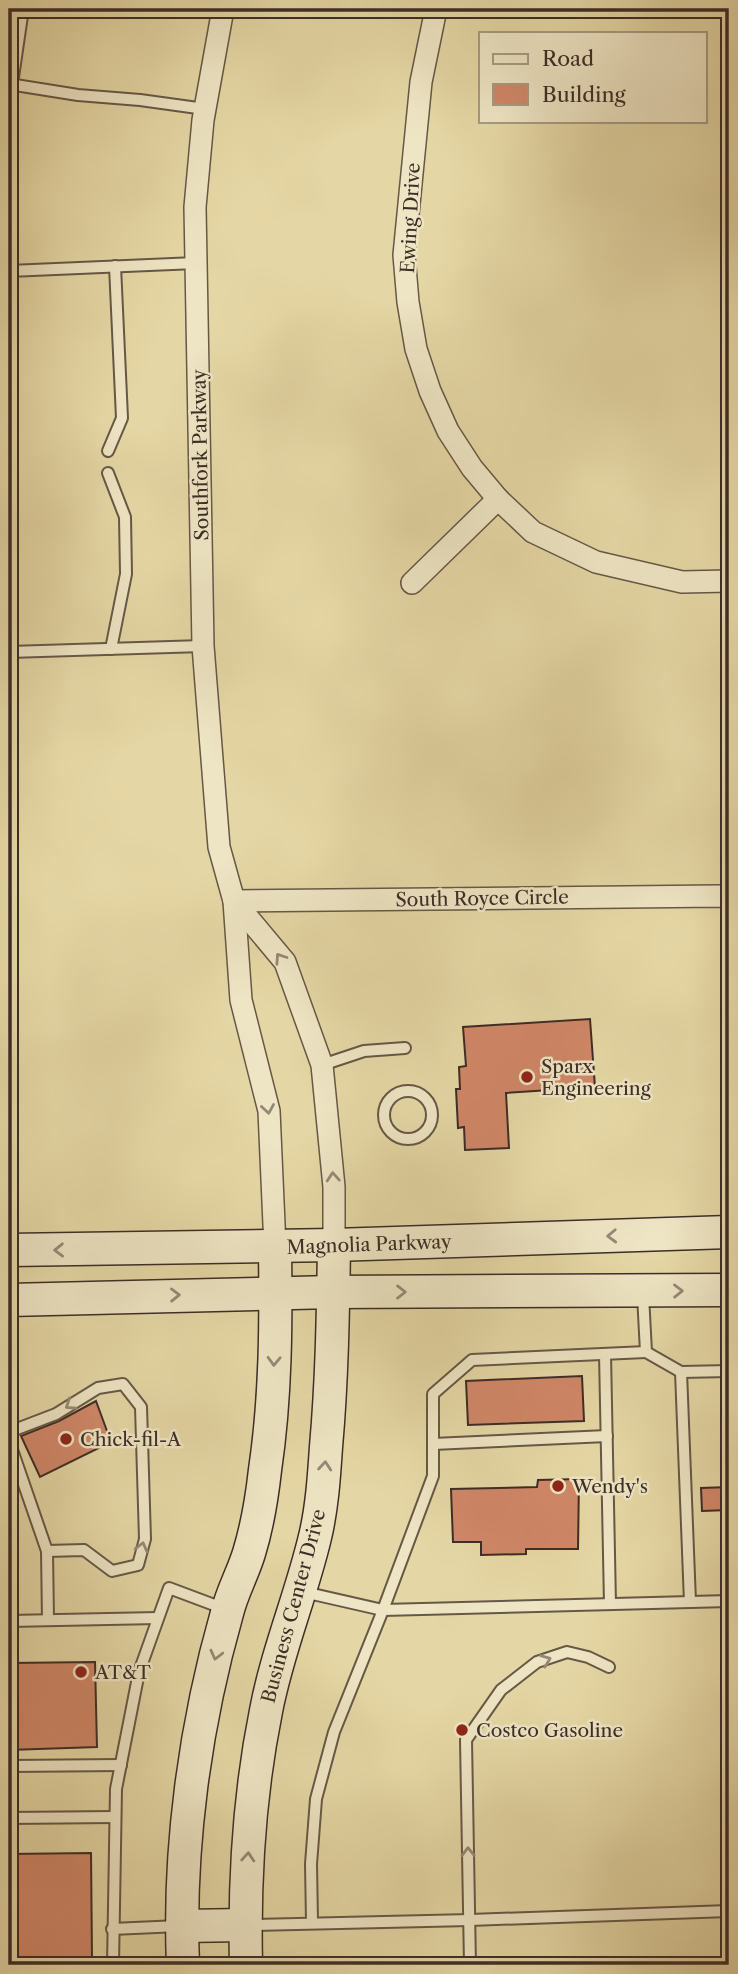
<svg xmlns="http://www.w3.org/2000/svg" width="738" height="1974" viewBox="0 0 738 1974" font-family="'Libre Caslon Text',serif">
  <rect width="100%" height="100%" fill="#e5d7a5"/>
  <filter id="stains"><feTurbulence type="fractalNoise" baseFrequency=".00286" numOctaves="4"/><feColorMatrix values="0 0 0 0 .2 0 0 0 0 .09 0 0 0 0 .02 0 0 0 .5 -.17"/></filter>
  <radialGradient id="worn" r=".72"><stop offset=".6" stop-color="#630" stop-opacity="0"/><stop offset="1" stop-color="#630" stop-opacity=".3"/></radialGradient>
  <g fill="#d08768" stroke="#3c2d27" stroke-width="2">
    <path d="M590 1019 595 1087 506 1093 509 1148 465 1150 464 1127 458 1128 456 1089H460L459 1067 466 1066 463 1027Z"/>
    <path d="M582 1376 584 1421 468 1425 466 1381Z"/>
    <path d="M96 1401 111 1442 40 1477 21 1436 59 1421Z"/>
    <path d="M579 1479 578 1549H526V1554L481 1555V1542H453L451 1489 537 1487 538 1480Z"/>
    <path d="M729 1487V1510L702 1511 701 1488Z"/>
    <path d="M95 1662 97 1747 9 1750V1663Z"/>
    <path d="M91 1853 92 1958 9 1959V1854Z"/>
  </g>
  <g fill="none" stroke-linecap="round" stroke-linejoin="round">
    <g stroke="#665846" stroke-width="14">
      <g id="lane">
        <path d="M9 84 78 95 140 100 205 109"/>
        <path d="M12 84 23 9"/>
        <path d="M9 271 196 263"/>
        <path d="M108 451 122 418 115 266"/>
        <path d="M108 473 125 517 126 574 111 649"/>
        <path d="M9 652 203 646"/>
        <path d="M322 1065 364 1051 405 1048"/>
        <circle cx="408" cy="1115" r="24"/>
        <path d="M643 1295 646 1352 681 1372 690 1602"/>
        <path d="M605 1354 610 1604"/>
        <path d="M681 1372 729 1371"/>
        <path d="M9 1432 56 1414 98 1388 123 1384 141 1407 145 1539 138 1565 112 1571 84 1550 47 1551"/>
        <path d="M9 1441 47 1551 48 1620"/>
        <path d="M433 1444 607 1436"/>
        <path d="M304 1592 383 1610 729 1601"/>
        <path d="M9 1621 158 1618"/>
        <path d="M9 1766 121 1765"/>
        <path d="M9 1818 115 1817"/>
        <path d="M312 1922 311 1864 316 1799 334 1732 383 1610 433 1476V1394L472 1360 646 1352"/>
        <path d="M249 1925 470 1920 729 1911"/>
        <path d="M112 1929 179 1926"/>
        <path d="M113 1965 116 1789 139 1672 169 1588 225 1609"/>
        <path d="M470 1965 466 1740 501 1690 537 1662 567 1652 588 1657 609 1667"/>
      </g>
    </g>
    <g stroke="#665846" stroke-width="24">
      <g id="street">
        <path d="M223 9 203 120 195 207 203 646 219 847 234 901 241 1000 269 1111 275 1247"/>
        <path d="M436 9 421 82 404 255 408 302 416 349 430 391 448 431 472 468 498 499 533 532 596 562 682 582 729 581"/>
        <path d="M412 583 498 499"/>
        <path d="M234 901 719 896 729 898"/>
        <path d="M234 901 285 962 322 1065 334 1187V1245"/>
      </g>
    </g>
    <g stroke="#3c2d27" stroke-width="35">
      <g id="secondary">
        <path d="M9 1250 334 1245 729 1232"/>
        <path d="M9 1300 333 1292 729 1290"/>
        <path d="M182 1926 245 1925"/>
        <path d="M183 1965C178 1849 195 1725 227 1613 232 1592 243 1573 249 1553 257 1527 262 1497 265 1470 276 1396 276 1321 275 1247"/>
        <path d="M246 1965C244 1880 249 1795 266 1711 277 1652 301 1596 315 1537 322 1508 324 1477 326 1447 332 1380 333 1313 334 1245"/>
      </g>
    </g>
    <use href="#lane" stroke="#eee5c4" stroke-width="10"/>
    <use href="#street" stroke="#eee5c4" stroke-width="21"/>
    <use href="#secondary" stroke="#eee5c4" stroke-width="32"/>
  </g>
  <defs><path id="oneway-chevron" d="M-2-3.5L2.5 0L-2 3.5" fill="none" stroke-width="1.6" stroke-linecap="round" stroke-linejoin="round" transform="scale(1.75)"/></defs>
  <g stroke="#958976">
    <use href="#oneway-chevron" transform="translate(280 958) rotate(-124)"/>
    <use href="#oneway-chevron" transform="translate(268 1109) rotate(81)"/>
    <use href="#oneway-chevron" transform="translate(333 1177) rotate(-94)"/>
    <use href="#oneway-chevron" transform="translate(612 1236) rotate(178)"/>
    <use href="#oneway-chevron" transform="translate(59 1250) rotate(179)"/>
    <use href="#oneway-chevron" transform="translate(678 1291) rotate(-1)"/>
    <use href="#oneway-chevron" transform="translate(401 1292)"/>
    <use href="#oneway-chevron" transform="translate(175 1295) rotate(-1)"/>
    <use href="#oneway-chevron" transform="translate(274 1361) rotate(92)"/>
    <use href="#oneway-chevron" transform="translate(70 1405) rotate(147)"/>
    <use href="#oneway-chevron" transform="translate(325 1466) rotate(-85)"/>
    <use href="#oneway-chevron" transform="translate(142 1547) rotate(-76)"/>
    <use href="#oneway-chevron" transform="translate(216 1655) rotate(104)"/>
    <use href="#oneway-chevron" transform="translate(546 1660) rotate(-21)"/>
    <use href="#oneway-chevron" transform="translate(468 1852) rotate(-91)"/>
    <use href="#oneway-chevron" transform="translate(248 1857) rotate(-86)"/>
  </g>
  <g fill="#8f2418" stroke="#eee5c4" stroke-width="2.5">
    <circle cx="527" cy="1077" r="7"/>
    <circle cx="66" cy="1439" r="7"/>
    <circle cx="558" cy="1486" r="7"/>
    <circle cx="81" cy="1672" r="7"/>
    <circle cx="462" cy="1730" r="7"/>
  </g>
  <g text-anchor="middle" stroke-width="5" stroke-linejoin="round" paint-order="stroke">
    <g font-size="19" fill="#3c2d27" stroke="#eee5c4">
      <text transform="translate(410 218) rotate(-87)" y="7">Ewing Drive</text>
      <text transform="translate(200 455) rotate(-91)" y="7">Southfork Parkway</text>
      <text transform="translate(482 898) rotate(-1)" y="7">South Royce Circle</text>
      <text transform="translate(369 1244) rotate(-2)" y="7">Magnolia Parkway</text>
      <text transform="translate(293 1606) rotate(-75)" y="7">Business Center Drive</text>
    </g>
    <g font-size="19" fill="#3c2d27" stroke="#eee5c4" text-anchor="start">
      <text x="541" y="1073">Sparx<tspan x="541" dy="22">Engineering</tspan></text>
      <text x="80" y="1446">Chick-fil-A</text>
      <text x="572" y="1493">Wendy's</text>
      <text x="95" y="1679">AT&amp;T</text>
      <text x="476" y="1737">Costco Gasoline</text>
    </g>
  </g>
  <rect width="738" height="1974" fill="none" stroke="#e5d7a5" stroke-width="35"/>
  <rect x="10" y="10" width="717" height="1953" fill="none" stroke="#3c2d27" stroke-width="3.5"/>
  <rect x="18" y="18" width="703" height="1939" fill="none" stroke="#3c2d27" stroke-width="2"/>
  <rect x="479" y="32" width="228" height="91" fill="#eee5c4" stroke="#a79b85" stroke-width="2"/>
  <rect x="493" y="54" width="35" height="10" fill="#eee5c4" stroke="#a79b85" stroke-width="2"/>
  <text x="542" y="66" font-size="21" fill="#3c2d27">Road</text>
  <rect x="493" y="84" width="35" height="21" fill="#d08768" stroke="#a79b85" stroke-width="2"/>
  <text x="542" y="102" font-size="21" fill="#3c2d27">Building</text>
  <rect width="100%" height="100%" filter="url(#stains)"/>
  <rect width="100%" height="100%" fill="url(#worn)"/>
</svg>
